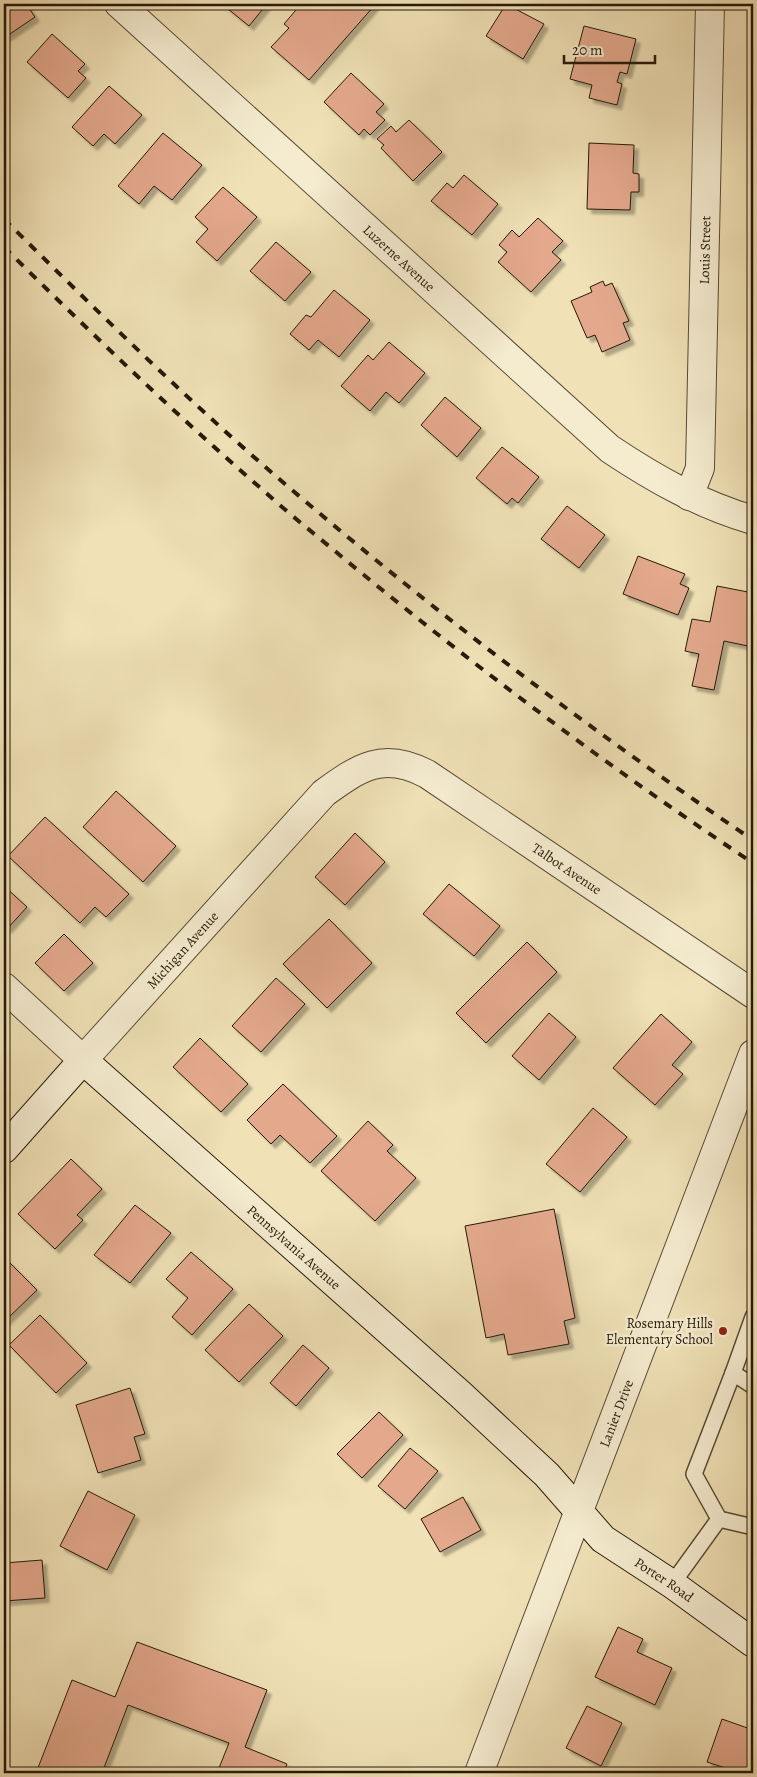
<svg xmlns="http://www.w3.org/2000/svg" width="757" height="1777" viewBox="0 0 757 1777" font-family="Alegreya,serif">
  <defs>
    <filter id="shadow"><feDropShadow dx="4.5" dy="4.5" stdDeviation="1" flood-color="#0004"/></filter>
  </defs>
  <rect width="100%" height="100%" fill="#f0e1b6"/>
  <filter id="stains"><feTurbulence type="fractalNoise" baseFrequency=".004" numOctaves="4"/><feColorMatrix values="0 0 0 0 .2 0 0 0 0 .09 0 0 0 0 .02 0 0 0 .5 -.17"/></filter>
  <radialGradient id="worn" r=".72"><stop offset=".6" stop-color="#630" stop-opacity="0"/><stop offset="1" stop-color="#630" stop-opacity=".3"/></radialGradient>
  <g fill="#e4a98d" stroke="#251909" filter="url(#shadow)">
    <path d="M4 4H26L35 17 4 38Z"/>
    <path d="M222 4H267L249 26Z"/>
    <path d="M301 4H372L374 6 309 80 271 47 289 28 284 24Z"/>
    <path d="M506 4 544 24 523 59 486 36Z"/>
    <path d="M584 26 636 39 627 74 620 72 617 82 622 84 617 105 589 98 592 85 570 79Z"/>
    <path d="M52 34 85 64 78 71 86 78 68 98 27 62Z"/>
    <path d="M351 73 384 104 376 112 385 120 370 135 364 129 359 135 324 102Z"/>
    <path d="M109 86 142 115 115 144 104 134 93 146 72 127Z"/>
    <path d="M409 120 442 152 413 181 381 148 384 145 377 139 391 126 396 132Z"/>
    <path d="M163 133 202 165 172 200 154 186 139 204 118 186Z"/>
    <path d="M589 143 634 145 633 173 639 174V192H631L630 210 587 209Z"/>
    <path d="M464 175 498 204 472 235 431 201 447 183 453 188Z"/>
    <path d="M223 187 257 217 217 261 196 242 208 229 195 217Z"/>
    <path d="M538 218 563 241 552 252 561 260 531 292 498 262 507 252 499 245 512 230 519 237Z"/>
    <path d="M276 242 311 272 285 301 250 271Z"/>
    <path d="M603 281 605 286 612 283 629 321 623 323 630 340 602 352 595 335 587 338 571 301 592 292 590 287Z"/>
    <path d="M334 290 370 320 339 357 318 340 309 350 290 334 306 315 311 317Z"/>
    <path d="M389 342 425 373 399 403 386 392 370 411 341 386 368 355 373 360Z"/>
    <path d="M445 397 481 428 457 457 421 425Z"/>
    <path d="M502 447 539 477 518 503 512 498 507 504 476 478Z"/>
    <path d="M567 506 605 535 579 568 541 539Z"/>
    <path d="M638 556 685 574 680 584 689 588 678 615 623 594Z"/>
    <path d="M717 586 753 593V647L724 641 714 690 692 686 699 654 685 651 692 619 710 622Z"/>
    <path d="M116 791 176 846 143 882 83 827Z"/>
    <path d="M45 817 129 894 106 917 95 907 80 923 8 856Z"/>
    <path d="M355 833 385 862 345 905 315 877Z"/>
    <path d="M449 884 500 926 474 956 423 914Z"/>
    <path d="M4 886 27 907 7 929 4 927Z"/>
    <path d="M329 919 372 963 327 1008 283 964Z"/>
    <path d="M64 934 93 963 64 991 35 963Z"/>
    <path d="M527 942 557 972 486 1043 456 1013Z"/>
    <path d="M276 978 305 1004 261 1052 232 1026Z"/>
    <path d="M549 1013 576 1037 539 1080 512 1056Z"/>
    <path d="M661 1014 692 1042 672 1065 683 1074 655 1105 613 1068Z"/>
    <path d="M200 1038 248 1084 221 1112 173 1067Z"/>
    <path d="M283 1084 337 1136 310 1163 280 1135 271 1144 247 1120Z"/>
    <path d="M593 1108 627 1137 580 1192 546 1164Z"/>
    <path d="M368 1121 393 1145 387 1151 416 1178 375 1221 321 1171Z"/>
    <path d="M71 1159 102 1189 77 1215 83 1220 55 1249 18 1214Z"/>
    <path d="M135 1205 171 1233 130 1283 94 1255Z"/>
    <path d="M554 1209 575 1318 564 1321 569 1344 508 1355 504 1334 486 1338 465 1226Z"/>
    <path d="M191 1252 233 1289 192 1335 172 1317 188 1298 166 1279Z"/>
    <path d="M4 1257 37 1290 4 1322Z"/>
    <path d="M249 1304 283 1336 239 1382 205 1350Z"/>
    <path d="M40 1315 87 1363 56 1393 9 1345Z"/>
    <path d="M303 1345 329 1368 296 1406 270 1383Z"/>
    <path d="M130 1388 145 1434 134 1437 141 1460 98 1473 76 1405Z"/>
    <path d="M379 1412 403 1435 362 1478 337 1454Z"/>
    <path d="M410 1448 438 1471 405 1509 378 1486Z"/>
    <path d="M88 1491 135 1515 107 1570 60 1546Z"/>
    <path d="M463 1497 481 1530 440 1552 421 1519Z"/>
    <path d="M42 1560 45 1598 4 1601V1563Z"/>
    <path d="M618 1627 643 1639 637 1652 672 1668 655 1705 595 1677Z"/>
    <path d="M137 1642 267 1690 245 1747 287 1764 283 1773H217L229 1743 128 1705 102 1773H36L72 1680 115 1697Z"/>
    <path d="M587 1706 622 1723 601 1766 566 1748Z"/>
    <path d="M722 1719 753 1730V1773H741L707 1762Z"/>
  </g>
  <g fill="none" stroke-linecap="round" stroke-linejoin="round">
    <g stroke="#584b34" stroke-width="18">
      <g id="lane">
        <path d="M733 1373 753 1317"/>
        <path d="M753 1386 733 1373 694 1474 719 1519 753 1527"/>
        <path d="M672 1584 719 1519"/>
      </g>
    </g>
    <g stroke="#584b34" stroke-width="30">
      <g id="street">
        <path id="s1" d="M119 4 610 449C655 479 701 505 753 520"/>
        <path id="s2" d="M689 496 700 468 710 4"/>
        <path id="s3" d="M4 987 83 1060 324 793C360 767 383 751 427 774L753 994"/>
        <path id="s4" d="M479 1773 753 1054"/>
      </g>
    </g>
    <g stroke="#251909" stroke-width="30">
      <g id="secondary">
        <path id="s5" d="M4 1149 83 1060 460 1394 547 1475 603 1539 672 1584 753 1643"/>
      </g>
    </g>
    <use href="#lane" stroke="#f5ecd0" stroke-width="15"/>
    <use href="#street" stroke="#f5ecd0" stroke-width="28"/>
    <use href="#secondary" stroke="#f5ecd0" stroke-width="28"/>
    <g stroke="#251909" stroke-width="4" stroke-dasharray="9 9" stroke-linecap="butt">
      <path d="M4 219C93 307 183 396 278 478 429 608 588 729 753 840"/>
      <path d="M4 247C89 331 174 413 264 491 289 514 316 535 342 557 475 667 610 768 753 863"/>
    </g>
  </g>
  <circle fill="#8f2418" stroke="#f5ecd0" stroke-width="2" cx="723" cy="1331" r="5"/>
  <g text-anchor="middle" stroke-width="5" stroke-linejoin="round" paint-order="stroke">
    <g font-size="14" fill="#251909" stroke="#f5ecd0">
      <text dy="5" stroke="none"><textPath href="#s2" startOffset="248">Louis Street</textPath></text>
      <text dy="5" stroke="none"><textPath href="#s1" startOffset="378">Luzerne Avenue</textPath></text>
      <text dy="5" stroke="none"><textPath href="#s3" startOffset="749">Talbot Avenue</textPath></text>
      <text dy="5" stroke="none"><textPath href="#s3" startOffset="256">Michigan Avenue</textPath></text>
      <text dy="5" stroke="none"><textPath href="#s5" startOffset="401">Pennsylvania Avenue</textPath></text>
      <text dy="5" stroke="none"><textPath href="#s4" startOffset="385">Lanier Drive</textPath></text>
      <text dy="5" stroke="none"><textPath href="#s5" startOffset="900">Porter Road</textPath></text>
    </g>
    <g font-size="14" fill="#251909" stroke="#f5ecd0" text-anchor="end">
      <text x="713" y="1328">Rosemary Hills<tspan x="713" dy="16">Elementary School</tspan></text>
    </g>
  </g>
  <rect width="757" height="1777" fill="none" stroke="#f0e1b6" stroke-width="20"/>
  <rect x="5" y="5" width="747" height="1767" fill="none" stroke="#251909" stroke-width="2.5"/>
  <rect x="10" y="10" width="737" height="1757" fill="none" stroke="#251909"/>
  <path d="M564 55v8h91v-8" fill="none" stroke="#251909" stroke-width="2.5"/>
  <text x="572" y="55" font-size="15" fill="#251909" stroke="#f5ecd0" stroke-width="4" paint-order="stroke">20 m</text>
  <rect width="100%" height="100%" filter="url(#stains)"/>
  <rect width="100%" height="100%" fill="url(#worn)"/>
</svg>
